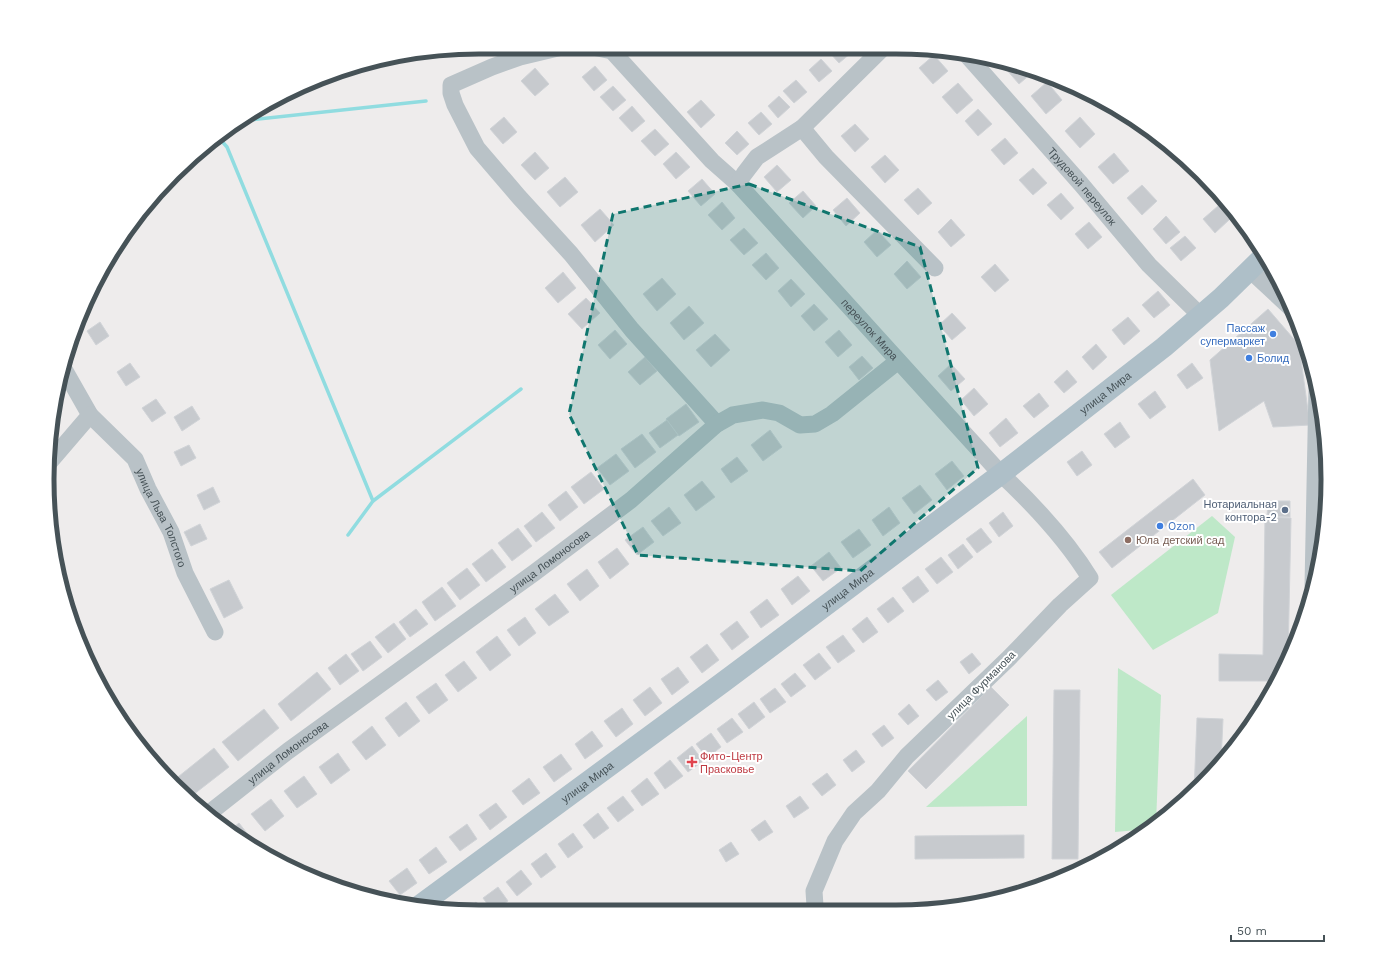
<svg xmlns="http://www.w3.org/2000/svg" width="1375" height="959" viewBox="0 0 1375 959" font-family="'Work Sans',sans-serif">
  <rect width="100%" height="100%" fill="#eeecec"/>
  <g fill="#bee8c8">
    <path d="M1212 516 1235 537 1218 613 1153 650 1111 595Z"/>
    <path d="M1118 668 1161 695 1156 824 1149 829 1115 832Z"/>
    <path d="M1027 716V806L926 807Z"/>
    <path d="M1114 850 1100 859 1099 851Z"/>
  </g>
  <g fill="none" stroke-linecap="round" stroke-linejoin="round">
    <g stroke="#90dce0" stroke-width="3.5">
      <path d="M227 131 241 121 426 101"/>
      <path d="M219 138 227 147 373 501"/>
      <path d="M348 535 373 501 521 389"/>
    </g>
  </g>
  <g fill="#c7cace" stroke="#d0d3d7">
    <path d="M835 47H846L851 53 839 63 829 52Z"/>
    <path d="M934 55 948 71 933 84 919 68Z"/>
    <path d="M821 59 832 71 819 82 809 70Z"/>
    <path d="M1011 64 1030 69 1033 72 1019 84 1005 68Z"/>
    <path d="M595 66 607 80 594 91 582 77Z"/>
    <path d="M535 68 549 84 535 96 521 81Z"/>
    <path d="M796 80 807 92 794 103 783 91Z"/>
    <path d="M1047 82 1062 100 1046 114 1031 96Z"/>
    <path d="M958 83 973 100 957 114 942 97Z"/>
    <path d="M613 86 626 100 613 111 600 97Z"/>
    <path d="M779 96 790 107 778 118 768 106Z"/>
    <path d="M701 100 715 115 701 128 687 112Z"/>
    <path d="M632 106 645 121 632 132 619 118Z"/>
    <path d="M978 109 992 124 978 136 965 121Z"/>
    <path d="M761 112 772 124 759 135 748 123Z"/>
    <path d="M504 117 517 132 503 144 490 129Z"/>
    <path d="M1080 117 1095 134 1080 148 1065 131Z"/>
    <path d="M855 124 869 139 855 152 841 136Z"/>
    <path d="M655 129 669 144 655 156 641 141Z"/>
    <path d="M737 131 749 144 737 155 725 143Z"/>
    <path d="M1005 138 1018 153 1004 165 991 150Z"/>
    <path d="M535 152 549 168 535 180 521 165Z"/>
    <path d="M676 152 690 167 676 179 663 164Z"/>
    <path d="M1114 153 1129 171 1113 184 1098 167Z"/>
    <path d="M885 155 899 170 885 183 871 167Z"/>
    <path d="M1181 158 1193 167 1190 169Z"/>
    <path d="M777 165 791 180 777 192 764 177Z"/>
    <path d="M1033 168 1047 183 1033 195 1019 180Z"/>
    <path d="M565 177 578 192 560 207 547 192Z"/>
    <path d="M702 179 715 194 701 206 688 191Z"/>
    <path d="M1142 185 1157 201 1142 215 1127 198Z"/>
    <path d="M918 188 932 203 918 215 904 200Z"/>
    <path d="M803 191 816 206 803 218 789 203Z"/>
    <path d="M1061 193 1074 208 1061 220 1047 205Z"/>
    <path d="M847 198 860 213 846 226 833 210Z"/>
    <path d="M722 202 735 218 722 230 708 215Z"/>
    <path d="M1218 206 1230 219 1215 233 1203 219Z"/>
    <path d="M600 209 614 225 595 242 581 225Z"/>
    <path d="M1166 216 1180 232 1166 244 1153 229Z"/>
    <path d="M951 219 965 235 951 247 938 232Z"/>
    <path d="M1089 222 1102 237 1088 249 1075 234Z"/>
    <path d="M744 228 758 243 744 255 730 240Z"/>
    <path d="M877 230 891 245 877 257 864 242Z"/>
    <path d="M1185 236 1196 248 1181 261 1170 248Z"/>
    <path d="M766 253 779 268 766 280 752 265Z"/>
    <path d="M907 261 921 277 907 289 894 274Z"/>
    <path d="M995 264 1009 280 995 292 981 277Z"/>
    <path d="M563 272 576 288 558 303 545 288Z"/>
    <path d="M662 278 676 294 657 311 643 294Z"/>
    <path d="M791 279 805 294 791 307 778 291Z"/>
    <path d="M1158 291 1170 305 1154 318 1142 305Z"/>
    <path d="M586 298 600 313 582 329 568 314Z"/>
    <path d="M814 304 828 319 814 331 801 316Z"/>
    <path d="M689 306 704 323 684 340 670 323Z"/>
    <path d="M1268 309 1299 345 1310 425 1273 427 1264 401 1219 431 1210 360Z"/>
    <path d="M952 313 966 328 952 340 939 325Z"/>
    <path d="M1128 317 1140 331 1124 345 1112 330Z"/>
    <path d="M100 322 109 336 96 345 87 331Z"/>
    <path d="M615 330 627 344 610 359 598 345Z"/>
    <path d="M839 330 852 345 838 357 825 342Z"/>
    <path d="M715 334 730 350 711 367 696 350Z"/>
    <path d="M1096 344 1107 357 1093 370 1082 357Z"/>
    <path d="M862 356 873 368 859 380 849 367Z"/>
    <path d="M645 357 657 371 640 385 628 372Z"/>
    <path d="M130 363 140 377 126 386 117 372Z"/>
    <path d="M1192 363 1203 378 1187 389 1177 375Z"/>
    <path d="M951 364 965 379 951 391 938 376Z"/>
    <path d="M1067 370 1077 382 1064 393 1054 382Z"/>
    <path d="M974 388 988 404 974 416 961 400Z"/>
    <path d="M1155 391 1166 407 1150 419 1138 404Z"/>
    <path d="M1039 393 1049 406 1034 418 1023 406Z"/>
    <path d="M156 399 166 413 152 422 142 408Z"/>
    <path d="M686 404 699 422 679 436 666 419Z"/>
    <path d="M192 406 200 419 182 431 174 417Z"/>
    <path d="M1006 418 1018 433 1000 447 989 433Z"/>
    <path d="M667 420 678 435 660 448 649 433Z"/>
    <path d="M1120 422 1130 437 1115 448 1104 434Z"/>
    <path d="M770 430 782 447 763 461 751 445Z"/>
    <path d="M642 434 656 452 635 468 621 449Z"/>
    <path d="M189 445 196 458 181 466 174 452Z"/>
    <path d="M1082 451 1092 465 1077 476 1067 462Z"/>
    <path d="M616 454 629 471 610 485 597 468Z"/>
    <path d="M737 457 748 471 731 483 721 469Z"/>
    <path d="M952 461 964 476 947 490 935 474Z"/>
    <path d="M591 472 604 489 584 504 571 487Z"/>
    <path d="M1193 479 1205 495 1112 568 1099 552Z"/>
    <path d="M702 481 715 497 696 511 684 495Z"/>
    <path d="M920 485 932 500 914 514 902 498Z"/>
    <path d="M213 487 220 502 204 510 197 495Z"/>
    <path d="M566 491 578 507 560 521 548 505Z"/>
    <path d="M1268 501H1290V517L1267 516Z"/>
    <path d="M669 507 681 523 663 536 651 521Z"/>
    <path d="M889 507 900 523 883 536 872 520Z"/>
    <path d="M542 512 555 528 536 542 524 526Z"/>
    <path d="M1003 512 1013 526 999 537 989 523Z"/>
    <path d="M1265 517 1291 518 1288 658 1276 681H1219V654L1263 655Z"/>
    <path d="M200 524 207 539 191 546 184 532Z"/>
    <path d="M643 527 654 542 637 555 625 540Z"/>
    <path d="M518 528 532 546 512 561 498 543Z"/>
    <path d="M981 528 992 542 977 553 966 539Z"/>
    <path d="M859 529 871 545 853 558 841 542Z"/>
    <path d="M963 544 973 557 958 569 948 555Z"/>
    <path d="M617 548 629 564 610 579 598 562Z"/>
    <path d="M492 549 506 567 486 582 472 564Z"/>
    <path d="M829 552 841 568 823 581 811 566Z"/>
    <path d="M941 557 953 572 937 584 925 569Z"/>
    <path d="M467 568 480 585 460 600 447 583Z"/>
    <path d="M587 569 599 586 580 601 567 584Z"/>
    <path d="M798 576 810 591 792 605 781 589Z"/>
    <path d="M918 576 929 591 913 603 902 588Z"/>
    <path d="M229 580 243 608 224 618 210 589Z"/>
    <path d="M442 587 456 606 435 621 422 602Z"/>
    <path d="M555 594 569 612 549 626 535 609Z"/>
    <path d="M893 597 904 611 888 623 877 609Z"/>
    <path d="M767 599 779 615 761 628 750 612Z"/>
    <path d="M416 609 428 624 410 637 399 622Z"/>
    <path d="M525 617 536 633 519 646 507 630Z"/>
    <path d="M867 617 878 632 863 643 852 629Z"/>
    <path d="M737 621 749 637 732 650 720 634Z"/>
    <path d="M394 623 406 639 388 653 375 637Z"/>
    <path d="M843 635 855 651 838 663 826 647Z"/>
    <path d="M497 636 511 655 490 671 476 652Z"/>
    <path d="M370 641 382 657 363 671 351 654Z"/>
    <path d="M707 644 719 660 702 673 690 657Z"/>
    <path d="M819 653 831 668 815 680 803 665Z"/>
    <path d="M972 653 981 664 969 674 960 662Z"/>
    <path d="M346 654 359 671 340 685 328 668Z"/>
    <path d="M464 661 477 678 458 692 445 675Z"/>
    <path d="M678 667 689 682 672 695 661 679Z"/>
    <path d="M317 672 331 689 291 721 278 704Z"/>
    <path d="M795 673 806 686 791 697 781 684Z"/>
    <path d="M938 680 948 692 936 701 926 690Z"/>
    <path d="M436 683 448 700 429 714 416 697Z"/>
    <path d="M650 687 662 703 645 716 633 700Z"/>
    <path d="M991 687 1009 705 926 789 908 771Z"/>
    <path d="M775 688 786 702 770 713 760 699Z"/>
    <path d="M1054 690H1080L1078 859H1052Z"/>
    <path d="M1255 701H1265L1257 716H1255Z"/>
    <path d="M406 702 420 721 399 737 385 718Z"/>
    <path d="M754 702 765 717 749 729 738 714Z"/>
    <path d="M909 704 919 716 908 725 898 714Z"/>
    <path d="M622 708 633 724 616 737 604 721Z"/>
    <path d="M264 709 279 728 238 761 222 742Z"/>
    <path d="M732 718 743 732 727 743 717 729Z"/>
    <path d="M1197 718 1223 719 1221 762 1201 785 1194 792Z"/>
    <path d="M884 725 894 738 882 747 872 734Z"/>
    <path d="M372 726 386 745 366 760 352 742Z"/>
    <path d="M592 731 603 746 585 759 575 744Z"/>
    <path d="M711 733 721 747 707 758 696 744Z"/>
    <path d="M692 746 703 761 688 772 677 758Z"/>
    <path d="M214 748 229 767 189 798 182 792 173 781Z"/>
    <path d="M856 750 865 762 852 772 843 760Z"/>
    <path d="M338 753 350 770 331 784 319 767Z"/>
    <path d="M561 754 572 769 554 782 543 767Z"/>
    <path d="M670 760 683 776 665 789 654 773Z"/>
    <path d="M827 773 836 785 822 796 812 784Z"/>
    <path d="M304 776 317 794 297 808 284 791Z"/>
    <path d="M529 778 540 793 523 805 512 791Z"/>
    <path d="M647 778 659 794 642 806 631 791Z"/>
    <path d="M623 796 634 810 618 822 607 808Z"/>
    <path d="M800 796 809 808 794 818 786 806Z"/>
    <path d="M271 799 284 816 265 831 251 814Z"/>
    <path d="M496 803 507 817 490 830 479 815Z"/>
    <path d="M598 813 609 828 594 839 583 825Z"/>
    <path d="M765 820 773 832 759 841 751 830Z"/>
    <path d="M239 823 253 841 248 844 239 839 229 831Z"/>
    <path d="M467 824 477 839 460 851 449 837Z"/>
    <path d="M573 833 583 847 568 858 558 844Z"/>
    <path d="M1024 835V858L915 859V836Z"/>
    <path d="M731 842 739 854 726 862 719 850Z"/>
    <path d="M436 847 447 862 429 874 419 860Z"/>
    <path d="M546 853 556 867 541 878 531 864Z"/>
    <path d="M407 868 417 883 400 895 389 881Z"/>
    <path d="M521 870 532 884 517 896 506 882Z"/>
    <path d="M498 887 508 901 493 912 483 898Z"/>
    <path d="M375 891 382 900 369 896Z"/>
    <path d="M476 902 484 912 465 911Z"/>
  </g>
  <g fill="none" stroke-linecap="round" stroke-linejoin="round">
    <g stroke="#b9c2c7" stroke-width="17">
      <path d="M562 47 520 57 492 67 451 85V93L455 105 477 148 519 197 571 254 632 330 717 424"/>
      <path id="s1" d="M593 47 612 51 712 161 738 184 1001 474C1034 505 1066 539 1090 578L1060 605 1009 658 907 756 878 791 854 813 835 841 814 891 815 906 813 912"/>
      <path id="s2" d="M966 54 1081 184 1149 265 1201 316"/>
      <path d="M802 128 826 157 935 268"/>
      <path d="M738 184 744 174 757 157 802 128 884 47"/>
      <path d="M1250 270 1294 311"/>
      <path id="s3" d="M65 371 90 415 135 459 148 489 171 532 185 573 215 632"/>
      <path d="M48 464 90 415"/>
      <path d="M1313 586 1317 387"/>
      <path id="s4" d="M208 814 288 751 534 573 631 500 717 424 733 415 763 410 779 413 800 425 815 424 832 414 898 361"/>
    </g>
    <path stroke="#aebfc8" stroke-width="21" id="s5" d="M419 906 722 683 1001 474 1164 347 1221 298 1264 256"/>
  </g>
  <path fill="#0f766e" fill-opacity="0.2" stroke="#0f766e" stroke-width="3" stroke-dasharray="8 5" stroke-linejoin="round" d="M749 184 920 247 978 468 860 571 638 555 569 414 613 214Z"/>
  <g fill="#3f7fe0" stroke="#fff" stroke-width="1.5">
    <circle cx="1273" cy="334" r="4"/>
    <circle cx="1249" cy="358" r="4"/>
    <circle cx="1160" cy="526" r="4"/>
  </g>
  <circle fill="#5c6f8a" stroke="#fff" stroke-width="1.5" cx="1285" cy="510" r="4"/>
  <circle fill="#8d6e63" stroke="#fff" stroke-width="1.5" cx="1128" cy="540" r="4"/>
  <path fill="#e0444e" stroke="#fff" stroke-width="1.5" d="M690 756h4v4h4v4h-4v4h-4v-4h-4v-4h4z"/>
  <g text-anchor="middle" stroke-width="4" stroke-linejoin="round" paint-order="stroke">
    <g font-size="11" fill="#465257" stroke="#fff">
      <text dy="4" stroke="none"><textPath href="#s2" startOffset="176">Трудовой переулок</textPath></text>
      <text dy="4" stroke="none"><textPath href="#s1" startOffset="399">переулок Мира</textPath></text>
      <text dy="4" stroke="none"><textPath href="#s5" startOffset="857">улица Мира</textPath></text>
      <text dy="4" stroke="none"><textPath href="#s3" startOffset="178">улица Льва Толстого</textPath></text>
      <text dy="4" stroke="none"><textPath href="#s4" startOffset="425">улица Ломоносова</textPath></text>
      <text dy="4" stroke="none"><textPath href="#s5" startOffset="533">улица Мира</textPath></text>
      <text transform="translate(981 685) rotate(-45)" y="4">улица Фурманова</text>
      <text dy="4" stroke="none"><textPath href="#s4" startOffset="101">улица Ломоносова</textPath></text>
      <text dy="4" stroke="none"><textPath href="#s5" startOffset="209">улица Мира</textPath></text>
    </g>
    <g font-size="11" fill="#366cbe" stroke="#fff" text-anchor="start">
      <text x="1265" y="332" text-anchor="end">Пассаж<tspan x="1265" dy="13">супермаркет</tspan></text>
      <text x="1257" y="362">Болид</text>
      <text x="1168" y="530">Ozon</text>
    </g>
    <g font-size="11" fill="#4e5e75" stroke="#fff" text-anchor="end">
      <text x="1277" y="508">Нотариальная<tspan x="1277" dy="13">контора-2</tspan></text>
    </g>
    <g font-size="11" fill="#785e54" stroke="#fff" text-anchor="start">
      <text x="1136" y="544">Юла детский сад</text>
    </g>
    <g font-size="11" fill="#be3a42" stroke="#fff" text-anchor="start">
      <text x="700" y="760">Фито-Центр<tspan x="700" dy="13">Прасковье</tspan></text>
    </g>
  </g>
  <path d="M0 0H1375V959H0ZM479 54H896A425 425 0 0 1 1321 479V480A425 425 0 0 1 896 905H479A425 425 0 0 1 54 480V479A425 425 0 0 1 479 54Z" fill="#fff" fill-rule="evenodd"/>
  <path fill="none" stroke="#465257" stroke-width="5" d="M479 54H896A425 425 0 0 1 1321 479V480A425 425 0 0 1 896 905H479A425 425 0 0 1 54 480V479A425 425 0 0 1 479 54Z"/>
  <path d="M1231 935v6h93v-6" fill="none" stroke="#465257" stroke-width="2"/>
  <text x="1237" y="935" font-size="12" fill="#465257" stroke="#ffffff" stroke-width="3" paint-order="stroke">50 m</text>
</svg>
